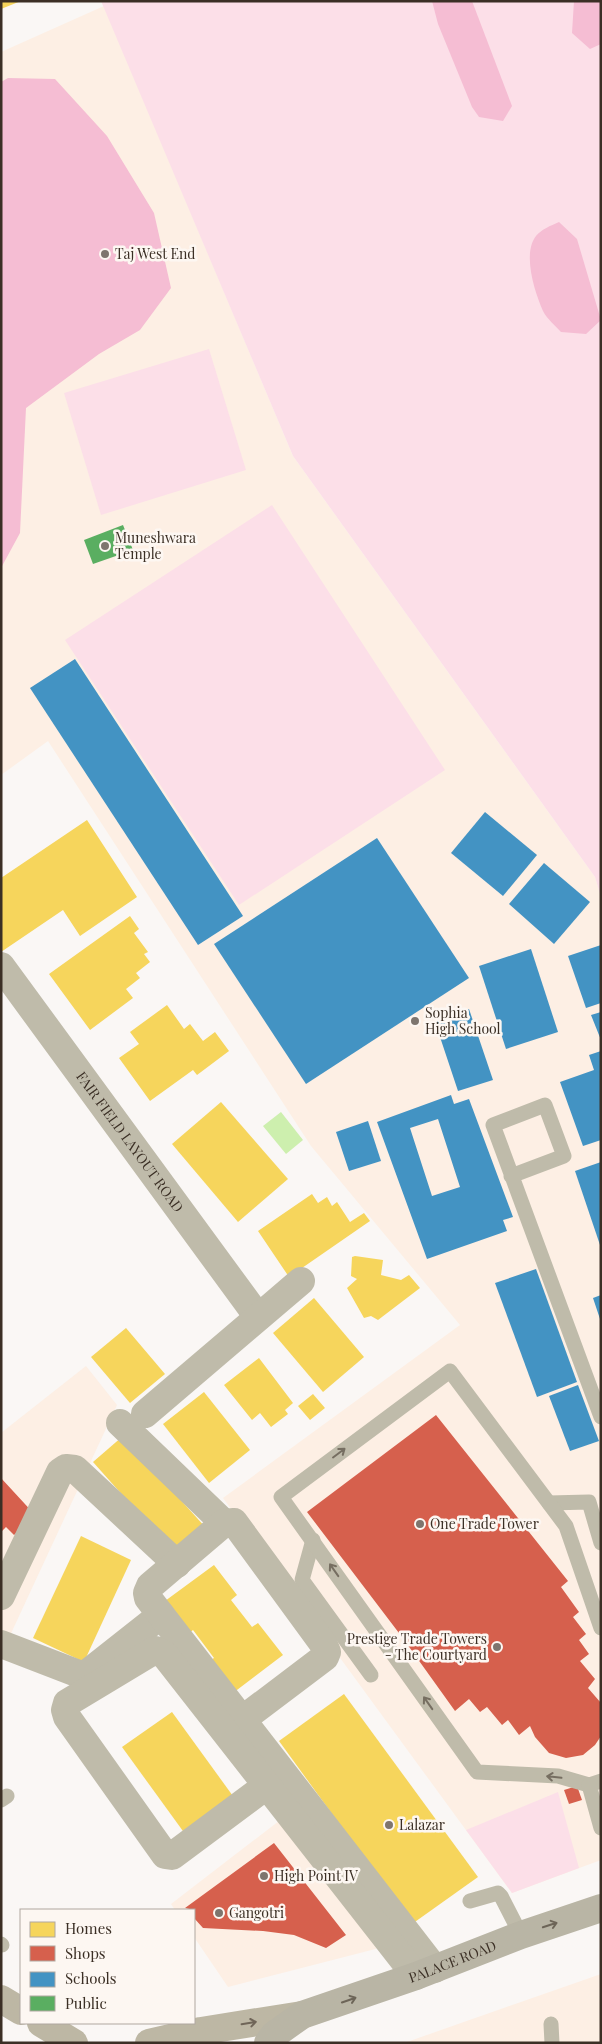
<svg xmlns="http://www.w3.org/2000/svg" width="602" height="2044" viewBox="0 0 602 2044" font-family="'Playfair Display',serif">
  <rect width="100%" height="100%" fill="#faf7f5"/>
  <g fill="#fdefe4">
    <path d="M104 6 293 456 595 877 601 896V1860L512 1893 223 1498 460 1325 311 1146 48 741 1 775V52Z"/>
    <path d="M86 1366 117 1405 1 1655V1433Z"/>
    <path d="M288 1814 391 1945 228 1987 194 1937V1910H175L171 1904Z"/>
    <path d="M601 1974V2043H404Z"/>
  </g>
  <g fill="#fcdfe8">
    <path d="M101 1H601V897L595 877 293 456Z"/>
    <path d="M209 349 246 470 101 515 64 393Z"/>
    <path d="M272 505 445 770 239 905 65 640Z"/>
    <path d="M558 1792 579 1868 512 1893 466 1830Z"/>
  </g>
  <g fill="#f5bdd3">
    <path d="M432 1H472L512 106 503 121 479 117 472 107 438 24Z"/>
    <path d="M574 1H601V44L590 49 572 33Z"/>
    <path d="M8 78 55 79 107 136 154 213 171 288 140 330 99 354 26 408 20 533 1 568V82Z"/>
    <path d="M559 222 577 239 601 320 586 334 561 332C555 325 547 319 543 311 535 293 522 254 536 236 542 229 550 226 559 222Z"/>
  </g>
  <path fill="#cdefae" d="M281 1112 303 1140 286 1154 263 1126Z"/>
  <g fill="#f6d55c">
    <path d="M1 1H21L1 9Z"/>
    <path d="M87 820 137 897 80 936 63 910 1 952V878Z"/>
    <path d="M130 916 139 929 134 933 148 952 144 954 150 962 136 973 140 978 126 989 133 998 90 1030 49 974Z"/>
    <path d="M167 1005 184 1029 190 1024 203 1041 215 1032 229 1051 197 1075 193 1070 150 1101 119 1058 139 1044 130 1032Z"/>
    <path d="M221 1102 288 1179 238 1222 172 1144Z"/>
    <path d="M312 1194 318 1203 327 1197 332 1206 337 1202 350 1222 364 1213 370 1221 289 1277 258 1231Z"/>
    <path d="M355 1256 383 1260 381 1275 401 1280 409 1275 420 1288 378 1320 371 1316 364 1318 347 1288 357 1279 351 1276 352 1257Z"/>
    <path d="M314 1298 364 1357 323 1392 273 1333Z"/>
    <path d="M126 1328 165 1374 130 1403 91 1357Z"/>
    <path d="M259 1358 293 1403 285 1410 288 1414 271 1427 260 1413 252 1420 224 1385Z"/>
    <path d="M204 1392 250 1450 209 1483 163 1424Z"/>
    <path d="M313 1394 325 1408 310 1420 298 1406Z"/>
    <path d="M123 1436 206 1528 175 1554 93 1462Z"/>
    <path d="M81 1536 131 1560 84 1662 33 1638Z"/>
    <path d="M214 1565 237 1595 231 1600 252 1627 258 1623 283 1655 233 1693 209 1661 214 1658 193 1630 188 1634 165 1601Z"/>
    <path d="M344 1694 478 1877 412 1924 279 1741Z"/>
    <path d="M172 1712 238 1803 188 1838 122 1747Z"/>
  </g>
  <g fill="#d6604d">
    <path d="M436 1415 568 1581 561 1587 579 1612 573 1617 586 1634 579 1640 589 1654 580 1661 595 1679 588 1688 601 1703V1736L595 1745 583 1755 566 1758 549 1753 535 1737 530 1726 519 1735 508 1720 502 1725 487 1707 480 1712 469 1699 455 1711 402 1637 307 1512Z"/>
    <path d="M1 1478 36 1516 14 1535 6 1527 1 1532Z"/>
    <path d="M577 1786 582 1800 569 1804 564 1790Z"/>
    <path d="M274 1843 346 1935 326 1948 294 1935 263 1931 203 1928 194 1918V1910L185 1908Z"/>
  </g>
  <g fill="#4393c3" fill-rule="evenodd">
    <path d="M75 659 243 916 198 945 30 688Z"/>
    <path d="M485 812 537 855 503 896 451 853Z"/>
    <path d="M377 838 469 978 306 1084 214 944Z"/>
    <path d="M544 863 590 902 554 944 509 904Z"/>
    <path d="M601 945V1003L586 1008 568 956Z"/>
    <path d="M531 949 558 1032 506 1049 479 966Z"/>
    <path d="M469 1009 493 1080 458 1091 435 1022Z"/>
    <path d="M601 1012V1040L591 1015Z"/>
    <path d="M601 1051V1140L583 1146 560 1082 594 1070 589 1055Z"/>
    <path d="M451 1095 454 1104 469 1099 513 1217 503 1220 507 1231 427 1259 377 1122ZM438 1119 460 1187 432 1196 410 1128Z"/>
    <path d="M368 1121 381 1161 349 1171 336 1132Z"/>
    <path d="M601 1162V1245H600L575 1171Z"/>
    <path d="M536 1269 577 1382 537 1397 495 1283Z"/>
    <path d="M601 1295V1319H600L593 1298Z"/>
    <path d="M578 1385 599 1441 570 1451 549 1396Z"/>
  </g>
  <path fill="#5aae61" d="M123 525 133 550 93 564 84 540Z"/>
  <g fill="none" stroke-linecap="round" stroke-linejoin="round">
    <g stroke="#bfbbaa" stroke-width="15">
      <path d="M511 1176 564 1156 545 1105 493 1125 601 1417"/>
      <path d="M549 1503 589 1502 601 1543"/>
      <path d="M313 1540 302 1580 371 1675"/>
      <path d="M601 1628 566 1526 450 1371 281 1497 477 1772 558 1776 589 1785 601 1781"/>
      <path d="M589 1785 601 1828"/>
      <path d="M1 1800 7 1796"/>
      <path d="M470 1901 498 1893 501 1896 521 1935"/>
      <path d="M1 1944 2 1945"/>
      <path d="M551 2024 552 2043"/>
    </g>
    <g stroke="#bfbbaa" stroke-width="28">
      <path id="s1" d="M1 966 258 1317"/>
      <path d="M145 1414 301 1281"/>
      <path d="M120 1423 224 1523"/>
      <path d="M1 1596 60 1472 66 1468 75 1469 177 1564"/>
      <path d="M1 1644 79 1674 85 1675 161 1615"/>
      <path d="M243 1719 325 1657 327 1652 324 1645 234 1522 224 1523 150 1586 147 1593 148 1598 435 1969"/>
      <path d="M266 1786 172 1856 165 1855 67 1717 65 1710 67 1703 150 1653 156 1650 164 1654 416 1976"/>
    </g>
    <g stroke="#bdb7a4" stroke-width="28">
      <path d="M1 1999 21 2011"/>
      <path d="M41 2023 74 2043"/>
      <path d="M149 2043 201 2031 302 2015"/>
    </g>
    <path stroke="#b9b5a5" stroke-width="28" id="s2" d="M268 2043 274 2035 302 2015 416 1976 521 1935 601 1908"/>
  </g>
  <defs><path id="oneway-shaft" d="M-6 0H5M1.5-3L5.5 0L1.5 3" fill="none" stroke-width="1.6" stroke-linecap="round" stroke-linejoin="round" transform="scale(1.25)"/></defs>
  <g stroke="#766e61">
    <use href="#oneway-shaft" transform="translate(339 1453) rotate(-37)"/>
    <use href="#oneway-shaft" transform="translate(334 1570) rotate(-125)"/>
    <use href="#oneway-shaft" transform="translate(428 1703) rotate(-125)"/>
    <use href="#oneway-shaft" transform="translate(554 1777) rotate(-174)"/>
  </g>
  <g stroke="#6d6558">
    <use href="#oneway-shaft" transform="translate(550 1925) rotate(-18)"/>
    <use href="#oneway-shaft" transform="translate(349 2000) rotate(-19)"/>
  </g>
  <use stroke="#6f6558" href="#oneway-shaft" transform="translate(249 2023) rotate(-9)"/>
  <g fill="#7e756e" stroke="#fdf7f2" stroke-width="2">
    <circle cx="105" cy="254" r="5"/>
    <circle cx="105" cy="546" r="5"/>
    <circle cx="415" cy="1021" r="5"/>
    <circle cx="420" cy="1524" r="5"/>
    <circle cx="497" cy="1647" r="5"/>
    <circle cx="389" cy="1825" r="5"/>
    <circle cx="264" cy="1876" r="5"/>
    <circle cx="219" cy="1913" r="5"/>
  </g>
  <g text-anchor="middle" stroke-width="5" stroke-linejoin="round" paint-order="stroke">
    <g font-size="14" fill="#3b2f25" stroke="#fdf7f2" text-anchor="start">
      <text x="115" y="259">Taj West End</text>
      <text x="115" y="543">Muneshwara<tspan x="115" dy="16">Temple</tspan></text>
      <text x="425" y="1018">Sophia<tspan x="425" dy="16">High School</tspan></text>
      <text x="430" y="1529">One Trade Tower</text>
      <text x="487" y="1644" text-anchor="end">Prestige Trade Towers<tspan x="487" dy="16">- The Courtyard</tspan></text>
      <text x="399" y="1830">Lalazar</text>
      <text x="274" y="1881">High Point IV</text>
      <text x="229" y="1918">Gangotri</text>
    </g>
    <g font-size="14" fill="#3b2f25" stroke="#fdf7f2">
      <text dy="5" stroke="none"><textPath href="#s1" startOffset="218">FAIR FIELD LAYOUT ROAD</textPath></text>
      <text dy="5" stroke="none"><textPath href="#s2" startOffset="204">PALACE ROAD</textPath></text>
    </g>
  </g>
  <rect width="602" height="2044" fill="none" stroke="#3b2f25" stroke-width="5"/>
  <rect x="20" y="1909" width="175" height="115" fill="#fdf7f2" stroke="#afa7a0"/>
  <rect x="30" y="1922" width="25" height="15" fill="#f6d55c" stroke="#afa7a0"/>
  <text x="65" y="1934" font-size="15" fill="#3b2f25">Homes</text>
  <rect x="30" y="1946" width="25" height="15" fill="#d6604d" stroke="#afa7a0"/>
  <text x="65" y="1959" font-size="15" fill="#3b2f25">Shops</text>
  <rect x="30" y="1972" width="25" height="15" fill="#4393c3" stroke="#afa7a0"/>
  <text x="65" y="1984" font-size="15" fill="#3b2f25">Schools</text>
  <rect x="30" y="1996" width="25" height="15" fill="#5aae61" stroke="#afa7a0"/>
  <text x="65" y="2009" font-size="15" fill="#3b2f25">Public</text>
</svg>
